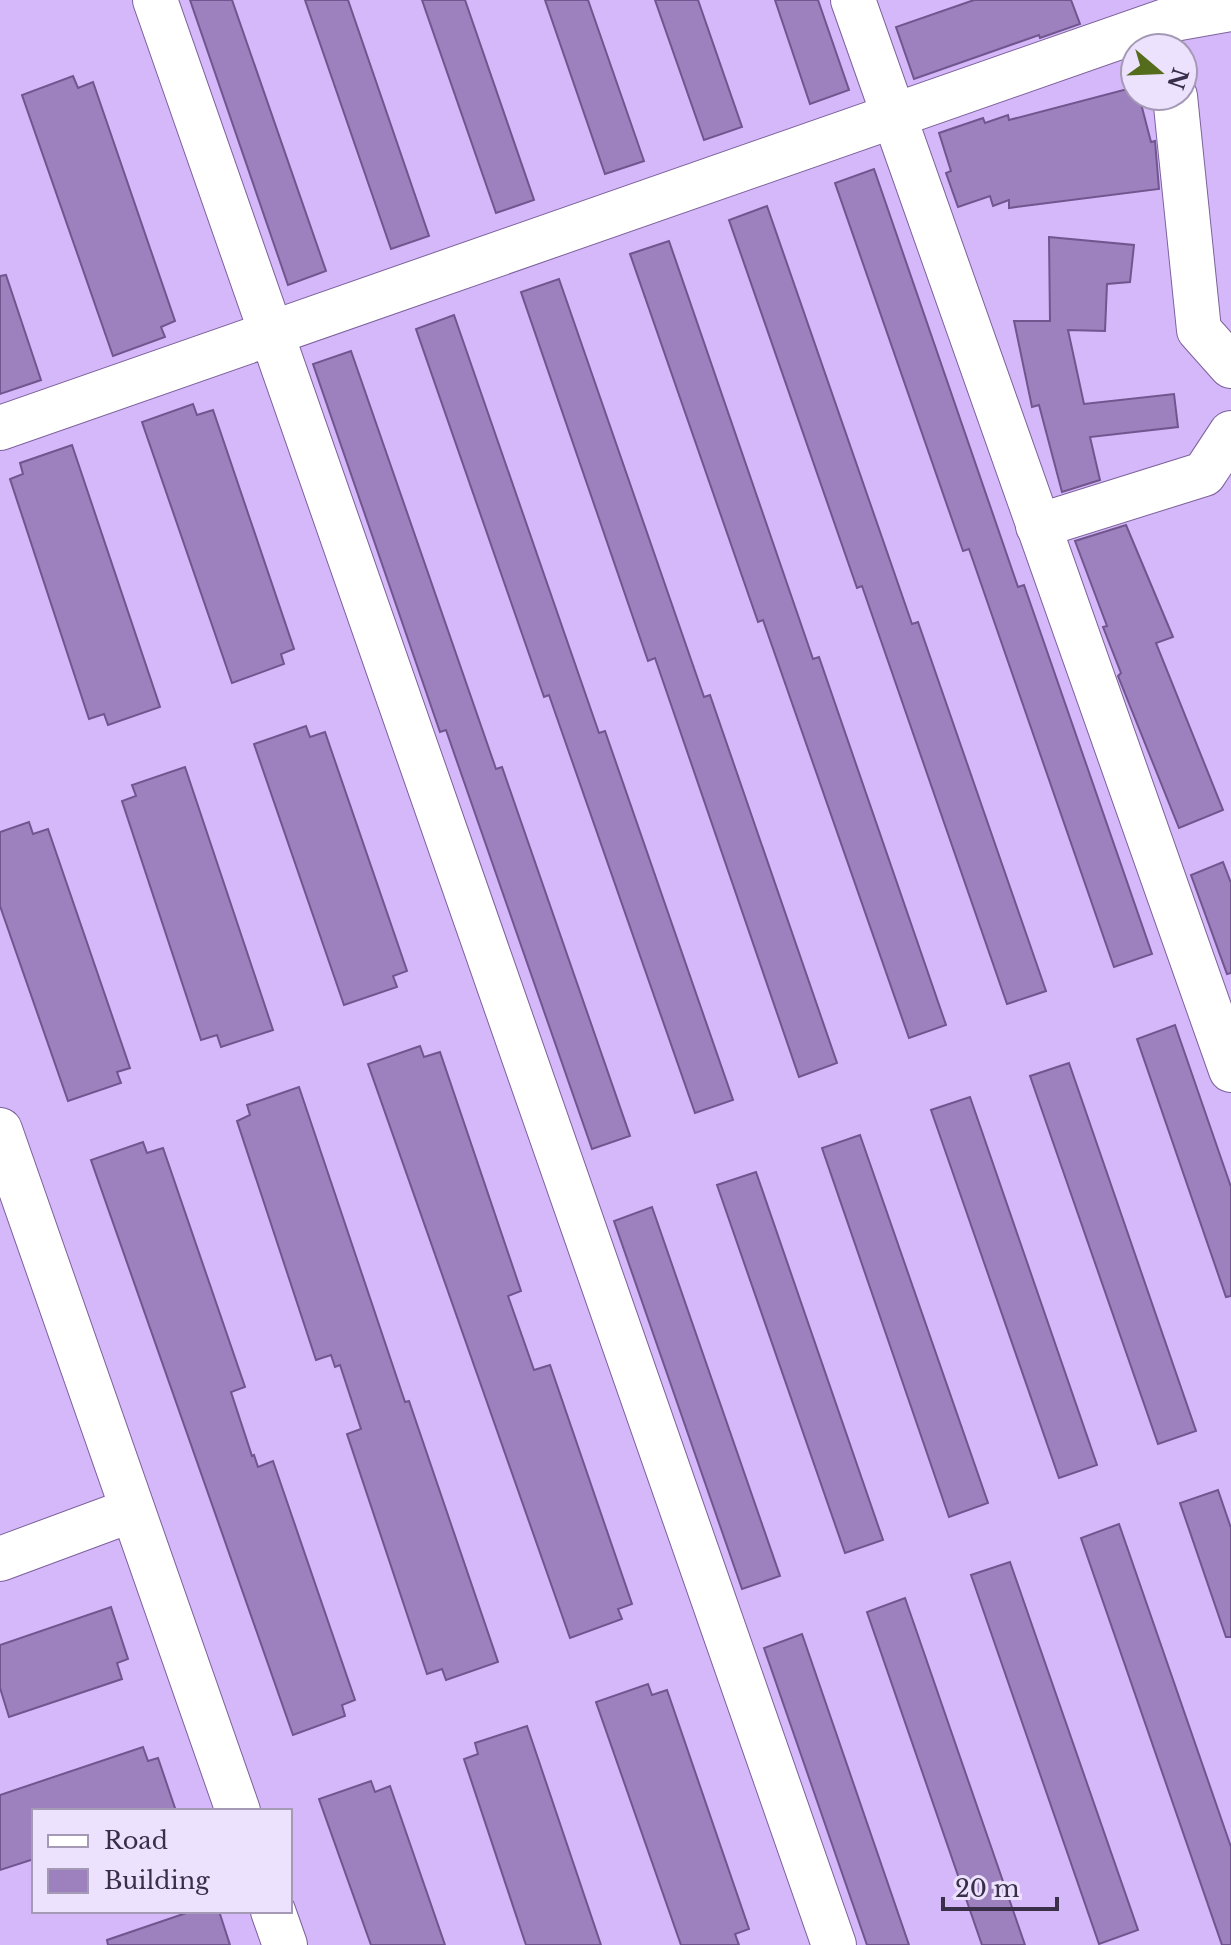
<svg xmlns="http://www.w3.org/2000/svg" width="1231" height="1945" viewBox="0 0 1231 1945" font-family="'Libre Baskerville',serif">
  <rect width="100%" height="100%" fill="#d5b8f9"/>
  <g fill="#9c81be" stroke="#70558f" stroke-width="2">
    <path d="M190 0H232L326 271 288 285Z"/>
    <path d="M305 0H348L429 236 391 249Z"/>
    <path d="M422 0H465L534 200 496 213Z"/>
    <path d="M545 0H588L644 161 605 174Z"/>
    <path d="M655 0H698L742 127 704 140Z"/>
    <path d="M775 0H818L849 90 810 104Z"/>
    <path d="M974 0H1071L1080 24 1040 38 1039 35 914 79 896 27Z"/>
    <path d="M73 76 78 88 93 82 175 321 161 327 165 337 113 356 22 95Z"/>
    <path d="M1135 87V96H1139L1151 142 1155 141 1159 189 1009 208V200L993 206 990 196 958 207 946 173 951 171 939 133 983 118 985 123 1008 115 1009 120Z"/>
    <path d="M874 169 1018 587 1024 585 1152 954 1114 967 969 549 963 551 835 183Z"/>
    <path d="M767 206 912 624 918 622 1046 991 1007 1004 862 586 857 588 729 220Z"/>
    <path d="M1049 237 1134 245 1130 282 1107 284 1105 331 1068 330 1084 404 1174 394 1178 427 1090 437 1100 480 1062 492 1039 405 1032 407 1014 321H1050Z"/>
    <path d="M669 241 813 659 819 657 946 1025 909 1038 763 620 758 622 630 254Z"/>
    <path d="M6 275 41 380 0 394V276Z"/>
    <path d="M559 279 704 697 710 695 837 1063 799 1077 655 658 648 661 521 292Z"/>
    <path d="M454 315 599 733 605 731 733 1100 695 1113 549 695 544 697 416 329Z"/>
    <path d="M351 351 496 769 502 767 630 1136 592 1149 446 730 440 732 313 364Z"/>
    <path d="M193 404 197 415 213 410 294 649 281 654 284 664 232 683 142 422Z"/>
    <path d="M72 445 160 707 108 725 104 714 89 719 10 479 23 474 20 463Z"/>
    <path d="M1126 525 1173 637 1156 643 1223 810 1179 828 1118 676 1121 673 1103 627 1107 626 1075 541Z"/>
    <path d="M306 726 310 737 325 732 407 971 393 976 397 987 344 1005 254 744Z"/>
    <path d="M185 767 273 1030 221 1047 217 1035 201 1040 122 801 136 796 132 785Z"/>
    <path d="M29 822 33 834 48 829 130 1068 117 1072 121 1083 68 1101 0 906V832Z"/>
    <path d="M1223 862 1231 883V973L1227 974 1191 875Z"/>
    <path d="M1175 1025 1231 1187V1296L1226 1297 1137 1039Z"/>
    <path d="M420 1046 424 1057 440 1052 521 1291 508 1296 534 1370 550 1365 632 1604 618 1609 622 1619 570 1638 368 1064Z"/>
    <path d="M1069 1063 1196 1431 1158 1444 1030 1076Z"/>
    <path d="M299 1087 405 1402 409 1401 498 1662 446 1680 442 1669 427 1674 347 1434 361 1429 340 1365 335 1367 331 1355 316 1360 237 1121 250 1115 247 1105Z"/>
    <path d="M970 1097 1097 1465 1059 1478 931 1110Z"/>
    <path d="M860 1135 988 1503 949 1517 822 1148Z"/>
    <path d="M143 1142 147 1153 163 1148 245 1387 231 1392 252 1456 254 1455 258 1467 273 1461 355 1700 342 1705 345 1716 293 1735 91 1160Z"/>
    <path d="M756 1172 883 1540 845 1553 717 1185Z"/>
    <path d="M652 1207 780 1576 742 1589 614 1221Z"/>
    <path d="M1218 1490 1231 1528V1637H1226L1180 1503Z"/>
    <path d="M1119 1524 1231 1847V1945H1222L1081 1538Z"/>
    <path d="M1010 1562 1138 1930 1099 1944 971 1575Z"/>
    <path d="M905 1598 1025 1945H982L867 1612Z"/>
    <path d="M111 1607 128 1659 117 1663 122 1679 9 1717 0 1688V1645Z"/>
    <path d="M802 1634 909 1945H867L764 1648Z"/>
    <path d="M648 1684 652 1695 667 1690 749 1929 735 1934 739 1945H681L596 1702Z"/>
    <path d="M527 1726 601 1945H526L464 1759 478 1754 475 1743Z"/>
    <path d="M143 1747 148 1761 158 1758 176 1811H34V1859L0 1870V1795Z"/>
    <path d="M371 1781 375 1792 390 1786 445 1945H371L319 1799Z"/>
    <path d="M192 1911H219L230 1945H108L107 1940Z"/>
  </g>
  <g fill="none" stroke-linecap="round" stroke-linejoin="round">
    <g stroke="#7c619b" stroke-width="46">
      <g id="minor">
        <path d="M155 0 834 1945"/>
        <path d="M853 0 1231 1070"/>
        <path d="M1175 96 1199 330 1231 366"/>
        <path d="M0 428 1168 20 1231 9"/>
        <path d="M1038 526 1204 474 1231 433"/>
        <path d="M0 1130 238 1811"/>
        <path d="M0 1559 132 1510"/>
        <path d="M273 1911 285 1945"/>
      </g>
    </g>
    <use href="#minor" stroke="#fff" stroke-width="44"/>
  </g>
  <rect x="32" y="1809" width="260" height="104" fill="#ede2fd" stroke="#a59ab5" stroke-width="2"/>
  <rect x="48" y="1835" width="40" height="12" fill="#ffffff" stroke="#a59ab5" stroke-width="2"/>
  <text x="104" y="1849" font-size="24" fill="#3a2f49">Road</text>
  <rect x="48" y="1869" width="40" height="24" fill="#9c81be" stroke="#a59ab5" stroke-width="2"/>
  <text x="104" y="1889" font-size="24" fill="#3a2f49">Building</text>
  <g transform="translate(1159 72) rotate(109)"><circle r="38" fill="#ede2fd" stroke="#a59ab5" stroke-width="2"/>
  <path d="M0-6L14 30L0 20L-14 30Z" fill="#556c1d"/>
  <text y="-12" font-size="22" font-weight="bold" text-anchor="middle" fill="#3a2f49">N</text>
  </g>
  <path d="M943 1897v12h114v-12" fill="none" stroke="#3a2f49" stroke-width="4"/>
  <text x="955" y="1897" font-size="24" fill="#3a2f49" stroke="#ede2fd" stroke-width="6" paint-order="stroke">20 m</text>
</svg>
